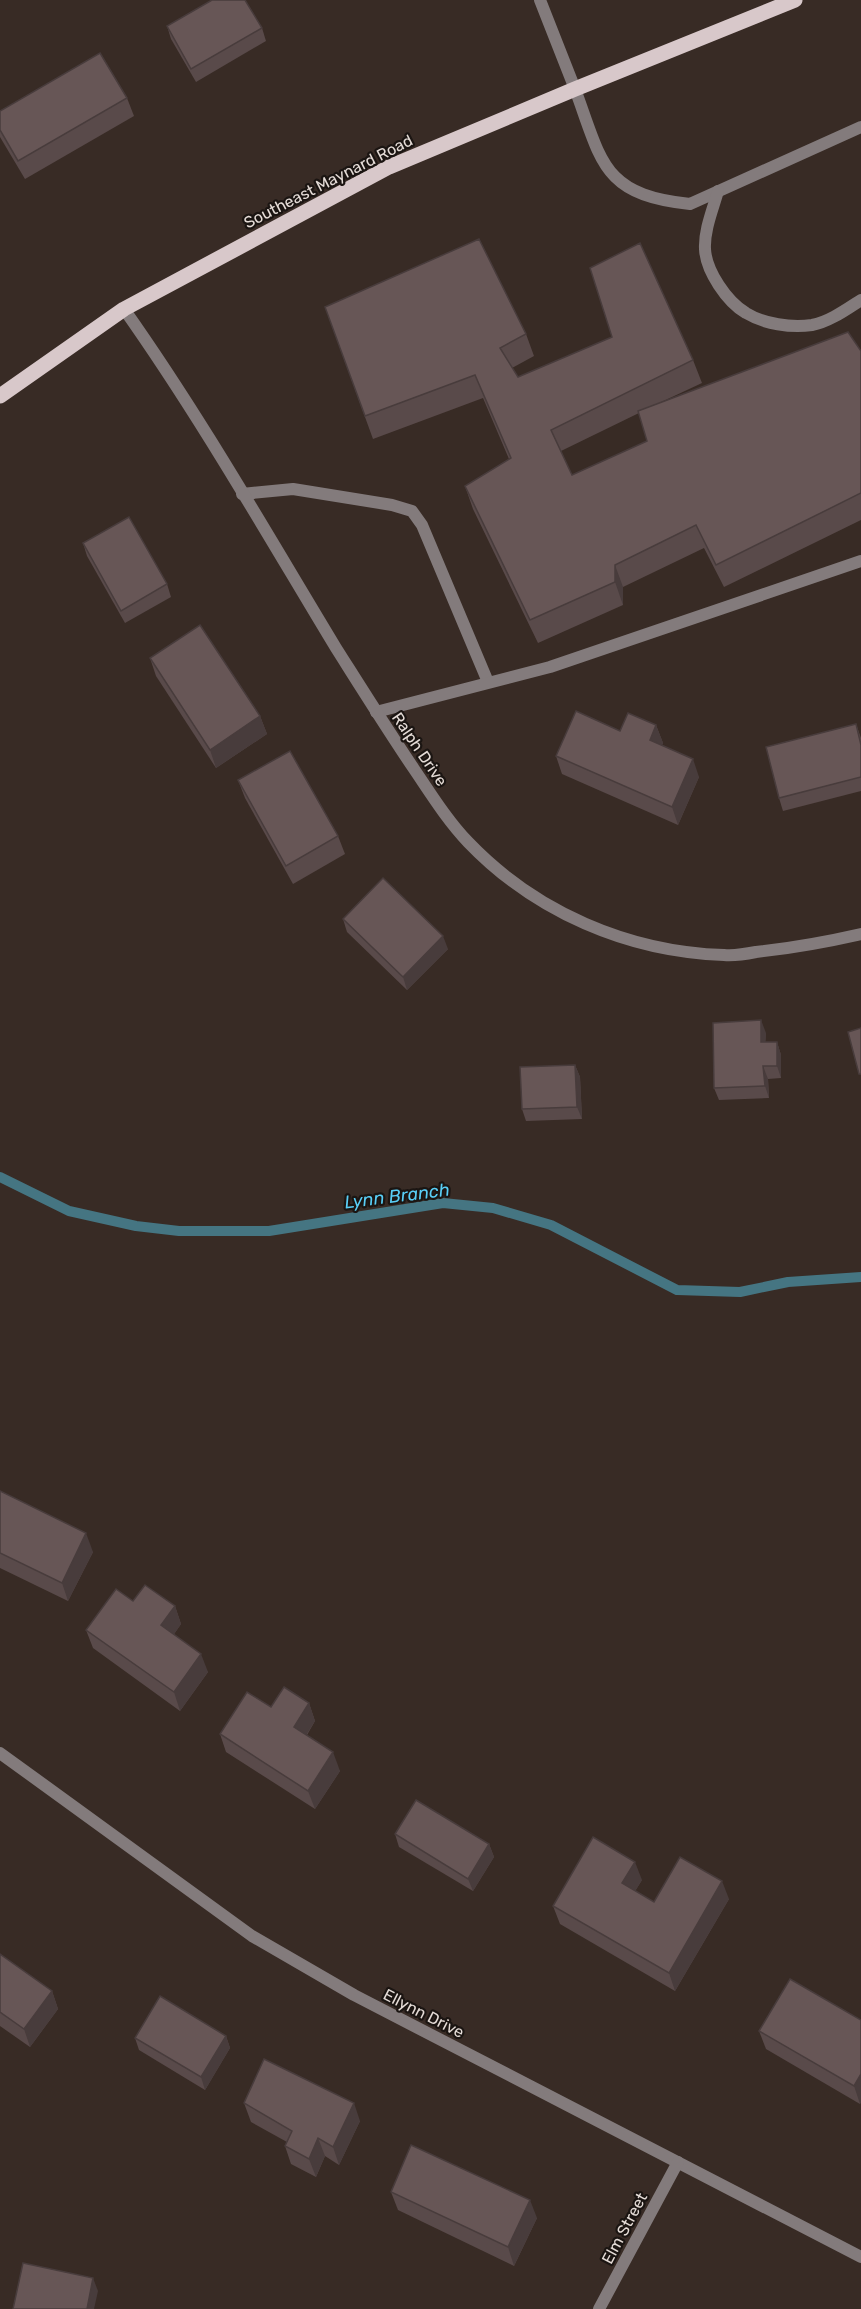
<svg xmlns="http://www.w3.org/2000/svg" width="861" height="2309" viewBox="0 0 861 2309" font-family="Rubik,sans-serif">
  <rect width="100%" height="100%" fill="#382b25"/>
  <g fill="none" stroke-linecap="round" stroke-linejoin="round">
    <path stroke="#457582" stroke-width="10" d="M0 1177 69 1211 136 1226 179 1231H269L443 1203 493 1208 551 1225 677 1290 740 1292 788 1282 861 1277"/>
    <g stroke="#837b7c" stroke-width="12">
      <path d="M575 89C602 162 602 195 690 204L861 127"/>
      <path d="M718 191C713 209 704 230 705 249 706 271 727 302 746 313 764 324 791 328 812 325 829 322 847 309 861 300"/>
      <path d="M242 494 293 489 392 505 412 511 422 525 488 682"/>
      <path d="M376 712 550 667 861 561"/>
    </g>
    <g stroke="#837b7c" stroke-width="12">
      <path d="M540 0 575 89"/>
      <path d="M124 309C201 418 267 534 336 648 362 689 387 729 414 769 431 794 447 820 468 842 535 912 628 952 724 955 735 956 746 954 756 952 792 948 826 942 861 934"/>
      <path d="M0 1753 252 1936 354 1995 861 2257"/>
      <path d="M599 2309 678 2162"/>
    </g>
    <path stroke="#d8c8ca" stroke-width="15" d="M0 396 124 309 389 167 575 89 795 0"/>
  </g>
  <g fill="#594a4a" fill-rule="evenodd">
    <path d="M167 26 262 28 266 41 196 82 171 39Z"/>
    <path d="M127 98 134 116 25 179 0 137V111Z"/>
    <path d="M325 307 526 334 534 356 512 368 518 377 693 360 702 383 657 404 861 351V520L724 587 704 548 623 587V605L538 643 473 509 465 486 509 459 483 398 373 439ZM639 413 647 441 572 475 561 451Z"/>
    <path d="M83 543 167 584 171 597 125 623 87 556Z"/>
    <path d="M150 658 260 716 267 734 216 768 156 676Z"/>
    <path d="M856 724 861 738V791L783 811 779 798Z"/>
    <path d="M656 725 663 743 662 745 699 777 678 825 562 774 556 756 620 731Z"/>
    <path d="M238 780 338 836 345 854 293 884 245 798Z"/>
    <path d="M343 919 448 949 407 990 347 932Z"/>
    <path d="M766 1033 765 1042H777L781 1055V1078L768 1079 769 1098 719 1100 714 1088Z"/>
    <path d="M575 1065 580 1077 582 1119 526 1121 522 1109Z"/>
    <path d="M0 1491 93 1552 68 1601 0 1568Z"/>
    <path d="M133 1601 175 1606 181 1624 174 1634 208 1672 180 1711 93 1648 86 1630Z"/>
    <path d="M309 1703 315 1721 307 1735 340 1771 315 1809 226 1752 220 1734 271 1707Z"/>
    <path d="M395 1834 489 1844 494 1857 473 1891 399 1847Z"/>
    <path d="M642 1880 635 1891 654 1902 729 1899 675 1991 560 1924 553 1906Z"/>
    <path d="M0 1954 52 1991 58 2009 30 2047 0 2026Z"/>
    <path d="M861 2020 860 2104 766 2049 759 2031Z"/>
    <path d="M226 2036 230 2048 205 2090 139 2050 135 2038Z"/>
    <path d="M244 2103 360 2121 339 2165 325 2156 316 2177 291 2164 285 2146 287 2142 251 2122Z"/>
    <path d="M391 2192 537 2218 514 2266 398 2210Z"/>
  </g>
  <g fill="#483c3c">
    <path d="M615 565 623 587V605L615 582Z"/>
    <path d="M260 716 267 734 216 768 210 750Z"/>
    <path d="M656 725 663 743 656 758 650 740Z"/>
    <path d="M693 759 699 777 678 825 672 807Z"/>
    <path d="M443 936 448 949 407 990 403 977Z"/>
    <path d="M761 1020 766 1033 765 1055 761 1042Z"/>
    <path d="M777 1042 781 1055V1078L777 1066Z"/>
    <path d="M575 1065 580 1077 582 1119 577 1107Z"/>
    <path d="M763 1066 768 1079 769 1098 765 1086Z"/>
    <path d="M86 1533 93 1552 68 1601 62 1583Z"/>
    <path d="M175 1606 181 1624 168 1643 161 1625Z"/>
    <path d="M201 1654 208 1672 180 1711 174 1692Z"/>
    <path d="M309 1703 315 1721 300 1745 294 1727Z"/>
    <path d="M333 1752 340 1771 315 1809 308 1791Z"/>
    <path d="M489 1844 494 1857 473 1891 468 1879Z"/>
    <path d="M635 1862 642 1880 629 1901 622 1883Z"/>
    <path d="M722 1881 729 1899 675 1991 669 1973Z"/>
    <path d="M52 1991 58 2009 30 2047 24 2029Z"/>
    <path d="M226 2036 230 2048 205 2090 201 2077Z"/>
    <path d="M861 2074V2103L860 2104 854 2086Z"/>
    <path d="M354 2103 360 2121 339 2165 333 2147Z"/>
    <path d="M318 2138 325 2156 316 2177 309 2159Z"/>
    <path d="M530 2200 537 2218 514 2266 508 2247Z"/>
    <path d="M93 2278 98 2291 94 2309H87Z"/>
  </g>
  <g fill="#675656" stroke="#483c3c" stroke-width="1.5">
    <path d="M212 0H245L262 28 191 69 167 26Z"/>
    <path d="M100 53 127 98 18 161 0 130V111Z"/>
    <path d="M479 239 526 334 500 348 518 377 612 337 590 268 640 243 693 360 551 430 572 475 647 441 638 411 848 332 861 351V493L716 565 696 525 615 565V582L530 620 465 486 511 458 475 375 365 416 325 307Z"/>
    <path d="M129 517 167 584 121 611 83 543Z"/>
    <path d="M200 625 260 716 210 750 150 658Z"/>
    <path d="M576 711 620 731 628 713 656 725 650 740 693 759 672 807 556 756Z"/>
    <path d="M856 724 861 745V777L779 798 766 747Z"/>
    <path d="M290 751 338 836 286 866 238 780Z"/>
    <path d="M383 878 443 936 403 977 343 919Z"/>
    <path d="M761 1020V1042H777V1066H763L765 1086 714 1088 713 1023Z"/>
    <path d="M861 1028V1074H859L848 1032Z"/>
    <path d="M575 1065 577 1107 522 1109 520 1067Z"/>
    <path d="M0 1491 86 1533 62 1583 0 1553Z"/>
    <path d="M145 1585 175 1606 161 1625 201 1654 174 1692 86 1630 116 1589 133 1601Z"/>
    <path d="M284 1687 309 1703 294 1727 333 1752 308 1791 220 1734 247 1692 271 1707Z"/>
    <path d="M416 1800 489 1844 468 1879 395 1834Z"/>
    <path d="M593 1837 635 1862 622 1883 654 1902 680 1857 722 1881 669 1973 553 1906Z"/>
    <path d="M0 1954 52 1991 24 2029 0 2012Z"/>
    <path d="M790 1979 861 2020V2074L854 2086 759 2031Z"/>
    <path d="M160 1996 226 2036 201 2077 135 2038Z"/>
    <path d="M264 2059 354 2103 333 2147 318 2138 309 2159 285 2146 292 2131 244 2103Z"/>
    <path d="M411 2145 530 2200 508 2247 391 2192Z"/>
    <path d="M23 2263 93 2278 87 2309H13Z"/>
  </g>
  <g text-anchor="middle" stroke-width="4.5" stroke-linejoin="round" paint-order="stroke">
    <g font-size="16" fill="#e5dcd7" stroke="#1b1512">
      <text transform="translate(328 181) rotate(-27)" y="6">Southeast Maynard Road</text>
      <text transform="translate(420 749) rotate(56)" y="6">Ralph Drive</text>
      <text transform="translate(424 2013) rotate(27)" y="6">Ellynn Drive</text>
      <text transform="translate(624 2228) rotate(-62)" y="6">Elm Street</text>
    </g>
    <g font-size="18" font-style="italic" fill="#59cef6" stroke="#1b1512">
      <text transform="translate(397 1196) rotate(-7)" y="6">Lynn Branch</text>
    </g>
  </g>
</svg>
